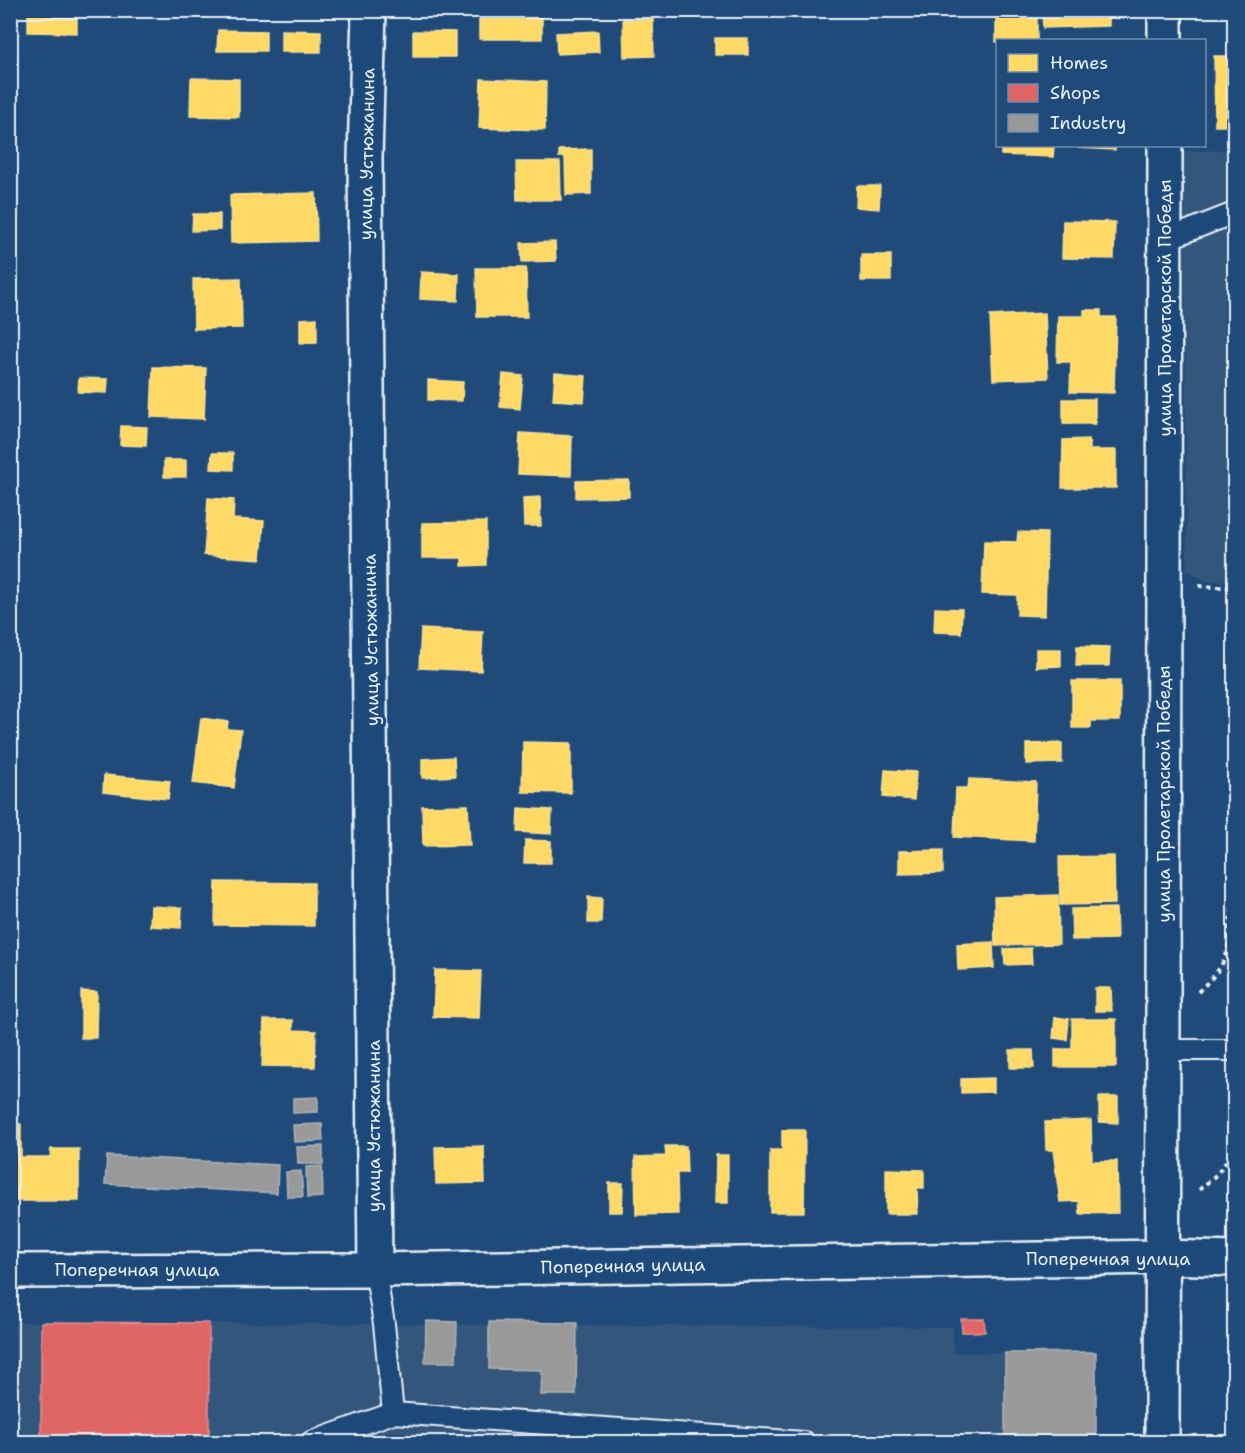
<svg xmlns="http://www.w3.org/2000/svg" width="1245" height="1453" viewBox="0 0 1245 1453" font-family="'Shantell Sans',sans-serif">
  <rect width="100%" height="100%" fill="#1f4a7a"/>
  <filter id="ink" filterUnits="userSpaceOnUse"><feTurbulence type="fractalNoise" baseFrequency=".0167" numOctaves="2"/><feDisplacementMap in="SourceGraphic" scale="12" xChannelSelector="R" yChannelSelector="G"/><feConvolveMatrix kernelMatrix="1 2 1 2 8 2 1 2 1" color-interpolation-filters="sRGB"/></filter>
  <g filter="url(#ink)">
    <g fill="#33567c">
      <path d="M1234 150V581H1205L1187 569 1184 151Z"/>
      <path d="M11 1322 953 1327V1353H1005V1442H11Z"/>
    </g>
    <g fill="#ffd966" stroke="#f8e092" stroke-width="1.5">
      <path d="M28 10H87V16H77V33L28 32Z"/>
      <rect x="186" y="10" width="14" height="4"/>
      <rect x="479" y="10" width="63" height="29"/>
      <path d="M996 10H1037V40L996 42Z"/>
      <path d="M1042 10H1109V26L1043 28Z"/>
      <path d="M623 19H653L654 56 624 57Z"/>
      <path d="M218 30 266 31V51H217Z"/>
      <path d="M281 30 321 31V52H281Z"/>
      <path d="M413 31 455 32V57H413Z"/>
      <path d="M598 31 599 52 557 54 556 33Z"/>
      <rect x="715" y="38" width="33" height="17"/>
      <path d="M1214 56H1234V126H1215Z"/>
      <path d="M191 78 239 79V117L190 116Z"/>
      <path d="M481 79 546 82 545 130 479 128Z"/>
      <path d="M1001 146H1054L1053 157 1001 155Z"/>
      <path d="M1078 146H1116L1115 150 1078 148Z"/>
      <path d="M591 149V194L566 195 565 157H559V150Z"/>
      <path d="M516 162H560L561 200H517Z"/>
      <path d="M857 186H880L879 209 856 207Z"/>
      <path d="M316 193 317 241 231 243 230 195Z"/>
      <path d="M193 214H220V230L192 231Z"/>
      <path d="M1063 221 1115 222 1114 259 1062 258Z"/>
      <path d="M555 242 556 261 522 262 521 243Z"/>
      <rect x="861" y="255" width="30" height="26"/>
      <path d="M476 268H526L527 317H477Z"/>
      <path d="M421 272 459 274 458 301 420 299Z"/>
      <path d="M241 278 242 328 194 329 193 279Z"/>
      <path d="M1084 310H1101V317H1116L1114 393 1070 392 1071 362H1057L1058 316H1084Z"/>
      <path d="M1045 313 1048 378 993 380 990 316Z"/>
      <path d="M317 318V342L300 343V319Z"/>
      <path d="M153 367 206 368 204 419 151 417Z"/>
      <path d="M555 373 586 376 584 402 553 400Z"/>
      <path d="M503 374 523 376 520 409 500 407Z"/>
      <path d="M79 378 108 379 107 393 78 392Z"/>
      <path d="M428 380 463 382 462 401 428 400Z"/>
      <rect x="1063" y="399" width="32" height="25"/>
      <path d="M121 426 147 427 146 446 120 445Z"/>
      <path d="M520 433 572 436 571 476 518 474Z"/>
      <path d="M1089 439 1090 450H1116V488H1062L1063 440Z"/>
      <path d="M212 453H233V470L211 469Z"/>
      <rect x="164" y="460" width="22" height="17"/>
      <path d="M629 480V497L576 498V481Z"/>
      <path d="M540 497 541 526H524L523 498Z"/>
      <path d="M208 498 234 500 233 519 264 521 261 559 204 555Z"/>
      <path d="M486 522V565L462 566V558H422V523Z"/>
      <path d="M1018 532 1047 533 1045 616 1017 615V595L982 594 984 541 1017 542Z"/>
      <path d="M935 608 962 609 961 633 934 632Z"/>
      <path d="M421 629 483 632 481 671 419 668Z"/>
      <path d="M1077 646 1110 647 1109 666H1076Z"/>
      <path d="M1036 649H1061V666L1036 667Z"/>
      <path d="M1072 681H1120V721H1091V728H1072Z"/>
      <path d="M201 718 228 722 227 729 241 730 234 788 193 783Z"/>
      <path d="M523 742 571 743V793L522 792Z"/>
      <path d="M1062 743V763L1026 764V744Z"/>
      <path d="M454 757 455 776 422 778V759Z"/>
      <path d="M885 770 916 772 914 800 883 797Z"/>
      <path d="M104 775 170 781 168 799 103 792Z"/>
      <path d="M969 779 1036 782 1034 841 954 837 956 788H968Z"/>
      <path d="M468 805 470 845 423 846 422 806Z"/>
      <path d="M518 808 552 810 551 834 517 832Z"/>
      <path d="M525 840 551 841V863H524Z"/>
      <path d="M943 850V873L899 874V851Z"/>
      <path d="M1114 856 1115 904 1060 905 1059 857Z"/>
      <path d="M216 882 314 883V926L215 925Z"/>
      <path d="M1058 895 1059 944 995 946 994 897Z"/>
      <path d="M588 897 602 898 601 923H588Z"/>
      <path d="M151 906 182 908 181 928 150 926Z"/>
      <path d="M1116 908 1117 939 1072 940 1071 909Z"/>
      <path d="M993 942 994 968 958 970 957 944Z"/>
      <path d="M1031 948 1032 964 1005 965 1004 949Z"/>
      <path d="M435 970 481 971 479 1018 433 1017Z"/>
      <path d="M1095 988H1111L1112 1011H1095Z"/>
      <path d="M81 991 97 992 96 1038H81Z"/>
      <path d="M1055 1017 1069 1019 1067 1040 1053 1038Z"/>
      <path d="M1072 1019H1116V1067H1055V1049H1072Z"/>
      <path d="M264 1020H293V1030L316 1031 315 1067 262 1066Z"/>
      <path d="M1010 1050H1033L1034 1068H1010Z"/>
      <path d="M994 1078V1092L961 1093V1079Z"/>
      <path d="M1099 1097H1118V1123L1099 1122Z"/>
      <path d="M1091 1120 1092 1161H1117L1118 1213 1080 1214 1079 1201 1060 1202 1053 1150H1046L1045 1122Z"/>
      <path d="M10 1124H21V1157H50L51 1149H79V1201H10Z"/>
      <path d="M782 1130H805L804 1212H770V1150H782Z"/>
      <path d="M484 1146 485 1183 436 1184 435 1147Z"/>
      <path d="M665 1146H686L687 1173H677L678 1214 636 1215 635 1157 666 1156Z"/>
      <path d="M716 1155H728V1203H715Z"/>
      <path d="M886 1169 924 1170V1188H917L918 1214H886Z"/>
      <path d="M609 1183H623L622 1212H609Z"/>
    </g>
    <g fill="#e06666" stroke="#e29092" stroke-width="1.5">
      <path d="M961 1319H984L985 1332H962Z"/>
      <path d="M41 1322 209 1323V1442H41Z"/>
    </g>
    <g fill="#999" stroke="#b1b3b6" stroke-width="1.5">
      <path d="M318 1097V1112L293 1113V1098Z"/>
      <path d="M322 1124 323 1141 294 1142 293 1125Z"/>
      <path d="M323 1146V1164H298L297 1147Z"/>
      <path d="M107 1156 278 1165 277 1193 105 1184Z"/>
      <path d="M322 1166 323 1197 307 1198 306 1167Z"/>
      <path d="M301 1171 303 1197H287L286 1172Z"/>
      <path d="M426 1321 457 1322 456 1362H425Z"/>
      <path d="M489 1322 577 1323 576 1395H541L542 1370 489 1369Z"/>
      <path d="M10 1326H14L13 1392H10Z"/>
      <path d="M1096 1352V1442H1005V1353Z"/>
    </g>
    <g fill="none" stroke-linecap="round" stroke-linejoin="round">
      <g stroke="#e8f1f8" stroke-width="24">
        <g id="service">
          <path d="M1165 240 1234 213"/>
          <path d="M1164 1050H1234"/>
          <path d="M375 1270 384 1324 393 1413"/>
          <path d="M311 1442 393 1413 804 1442"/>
        </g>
      </g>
      <g stroke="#e8f1f8" stroke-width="38">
        <g id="minor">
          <path d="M369 10 365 159 375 1270"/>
          <path d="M1165 40V10"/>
          <path d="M1162 1442 1165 146"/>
        </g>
      </g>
      <g stroke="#e8f1f8" stroke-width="38">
        <path id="tertiary" d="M10 1271 375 1270 1163 1257 1234 1259"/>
      </g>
      <g stroke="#e8f1f8" stroke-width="4" stroke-dasharray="4.5 4.5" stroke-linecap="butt">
        <path d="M1199 586 1234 588"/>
        <path d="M1198 992C1214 976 1227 964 1229 941 1230 927 1229 917 1234 904"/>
        <path d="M1199 1190 1217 1174 1234 1151"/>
      </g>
      <use href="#service" stroke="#1f4a7a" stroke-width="20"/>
      <use href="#minor" stroke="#1f4a7a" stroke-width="33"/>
      <use href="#tertiary" stroke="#1f4a7a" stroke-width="33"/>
    </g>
  </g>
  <g text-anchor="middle" stroke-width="6" stroke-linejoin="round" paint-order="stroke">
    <g font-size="18" fill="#e8f1f8" stroke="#1f4a7a">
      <text transform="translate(367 154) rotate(-89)" y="6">улица Устюжанина</text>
      <text transform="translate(1165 308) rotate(-90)" y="6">улица Пролетарской Победы</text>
      <text transform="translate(371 640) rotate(-91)" y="6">улица Устюжанина</text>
      <text transform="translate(1164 794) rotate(-90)" y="6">улица Пролетарской Победы</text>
      <text transform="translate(374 1126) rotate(-90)" y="6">улица Устюжанина</text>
      <text x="1108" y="1265">Поперечная улица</text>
      <text transform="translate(623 1266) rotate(-1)" y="6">Поперечная улица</text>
      <text x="137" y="1276">Поперечная улица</text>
    </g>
  </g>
  <rect width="1245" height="1453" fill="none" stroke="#1f4a7a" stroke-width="36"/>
  <rect x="18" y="18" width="1209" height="1417" fill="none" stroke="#e8f1f8" stroke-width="2" filter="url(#ink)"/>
  <rect x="996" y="39" width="210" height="108" fill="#1f4a7a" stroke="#6f8dac" stroke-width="1.5"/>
  <rect x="1008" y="54" width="30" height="18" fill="#ffd966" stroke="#6f8dac" stroke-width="1.5"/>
  <text x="1050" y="69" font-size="18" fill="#e8f1f8">Homes</text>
  <rect x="1008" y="84" width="30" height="18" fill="#e06666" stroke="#6f8dac" stroke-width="1.5"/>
  <text x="1050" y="99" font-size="18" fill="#e8f1f8">Shops</text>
  <rect x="1008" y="114" width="30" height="18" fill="#999999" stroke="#6f8dac" stroke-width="1.5"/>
  <text x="1050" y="129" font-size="18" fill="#e8f1f8">Industry</text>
</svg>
